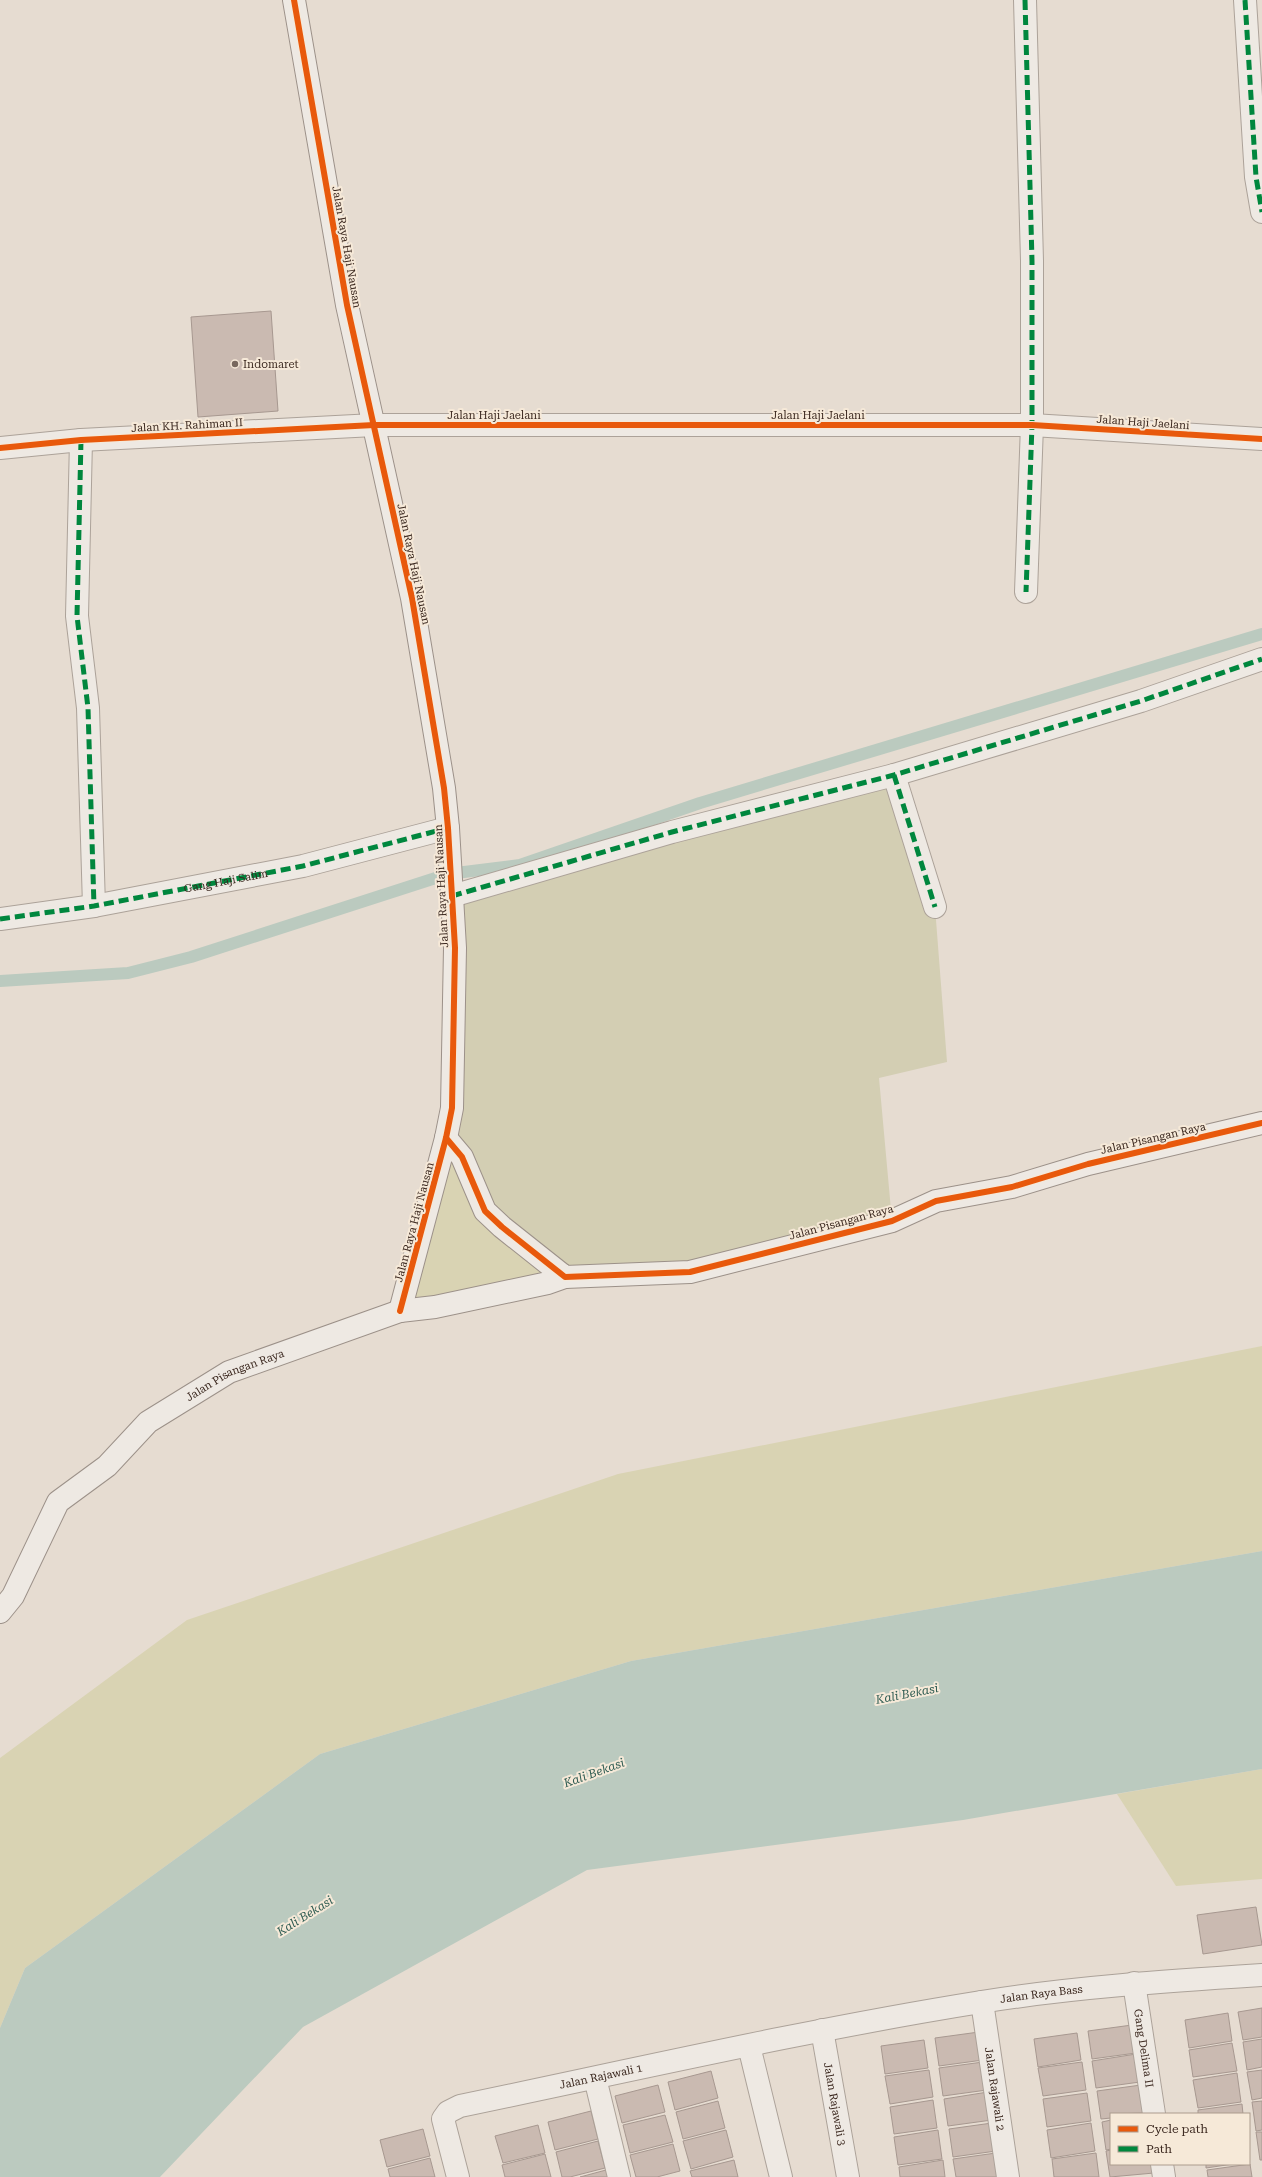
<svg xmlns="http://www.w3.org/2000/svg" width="1262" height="2177" viewBox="0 0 1262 2177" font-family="'Roboto Serif',serif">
  <rect width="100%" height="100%" fill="#e6dcd1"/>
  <g fill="#d9d3b3">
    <path d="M446 1138 563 1278 400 1311Z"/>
    <path d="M1262 1346V1551L631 1661 320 1754 25 1968 0 2028V1758L187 1620 618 1474Z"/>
    <path d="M1262 1769V1879L1176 1886 1117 1794Z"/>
  </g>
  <path fill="#d3ceb3" d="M894 775 935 907 947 1062 879 1078 892 1221 690 1272 565 1277 502 1227 462 1157 452 1108V896Z"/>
  <path fill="#bbcabf" d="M1262 1551V1769L963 1820 587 1870 303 2027 160 2177H0V2028L25 1968 320 1754 631 1661Z"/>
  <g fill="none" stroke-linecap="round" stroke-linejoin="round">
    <path stroke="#bbcabf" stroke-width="12" d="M0 981 128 973 191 957 448 874 520 865 700 803 1262 634"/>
  </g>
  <g fill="#cabab1" stroke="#a79890">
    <path d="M271 311 278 411 198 417 191 317Z"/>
    <path d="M1256 1907 1262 1945 1203 1954 1197 1915Z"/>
    <path d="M1262 2008V2037L1243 2040 1238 2012Z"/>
    <path d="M1228 2013 1232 2041 1189 2048 1185 2020Z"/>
    <path d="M1132 2025 1136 2053 1092 2059 1088 2031Z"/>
    <path d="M979 2032 983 2060 939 2066 935 2038Z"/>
    <path d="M1077 2033 1081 2060 1038 2067 1034 2039Z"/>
    <path d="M1262 2039V2067L1247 2070 1243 2042Z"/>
    <path d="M924 2040 928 2068 885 2074 881 2046Z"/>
    <path d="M1232 2043 1237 2071 1193 2077 1189 2050Z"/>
    <path d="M1136 2054 1140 2082 1096 2088 1092 2061Z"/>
    <path d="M983 2062 987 2090 943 2096 939 2068Z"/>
    <path d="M1082 2062 1086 2090 1043 2096 1038 2068Z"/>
    <path d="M929 2070 933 2097 890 2104 885 2076Z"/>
    <path d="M1262 2070V2098L1252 2100 1247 2072Z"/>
    <path d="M711 2071 718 2098 675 2110 668 2082Z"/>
    <path d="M1237 2073 1241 2102 1198 2108 1193 2080Z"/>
    <path d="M658 2085 665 2112 622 2123 615 2096Z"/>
    <path d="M1141 2085 1145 2113 1111 2114V2118L1101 2119 1097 2091Z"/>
    <path d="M988 2092 992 2120 948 2126 944 2099Z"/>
    <path d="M1087 2093 1091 2121 1047 2127 1043 2099Z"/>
    <path d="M933 2100 937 2128 894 2134 890 2107Z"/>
    <path d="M718 2101 725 2128 683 2139 676 2112Z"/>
    <path d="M1262 2101V2130L1256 2131 1252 2102Z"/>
    <path d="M1242 2104 1243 2114H1198V2110Z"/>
    <path d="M591 2111 598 2139 555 2150 548 2122Z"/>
    <path d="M665 2115 673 2142 630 2153 623 2125Z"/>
    <path d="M1111 2120V2149L1106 2150 1102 2122Z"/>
    <path d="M992 2123 996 2151 953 2157 949 2129Z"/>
    <path d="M1091 2123 1095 2151 1051 2158 1047 2130Z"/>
    <path d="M538 2125 545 2153 503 2163 495 2136Z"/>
    <path d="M423 2129 430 2156 387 2167 380 2140Z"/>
    <path d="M726 2130 733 2157 691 2169 683 2141Z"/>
    <path d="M938 2130 942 2159 898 2165 894 2137Z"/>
    <path d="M1256 2132H1262V2160H1260Z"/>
    <path d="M598 2141 605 2168 570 2177H562L556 2152Z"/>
    <path d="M673 2144 680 2171 657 2177H636L630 2155Z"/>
    <path d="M1111 2150V2164H1152L1154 2173 1110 2177 1106 2151Z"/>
    <path d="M996 2153 1000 2177H956L953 2159Z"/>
    <path d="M1096 2153 1099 2177H1054L1052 2159Z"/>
    <path d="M545 2154 551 2177H505L502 2165Z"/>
    <path d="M430 2158 435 2177H390L388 2169Z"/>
    <path d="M734 2160 738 2177H692L690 2171Z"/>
    <path d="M943 2160 945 2177H900L899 2167Z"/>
    <path d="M1206 2164H1233L1206 2168Z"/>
    <path d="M1250 2164 1252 2177H1208L1207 2170Z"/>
    <path d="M606 2170 608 2177H580Z"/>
  </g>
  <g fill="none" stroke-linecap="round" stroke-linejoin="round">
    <g stroke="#aca299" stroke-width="24">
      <g id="street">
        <path d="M1025 0 1032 261V425L1026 592"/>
        <path d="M1245 0 1256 177 1262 212"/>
        <path d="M81 440 77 616 88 708 94 906"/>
        <path d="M0 448 81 440 374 425H1032L1262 439"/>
        <path d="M894 775 935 907"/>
        <path d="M452 896 672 832 894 775 1141 701 1262 659"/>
        <path d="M0 919 94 906 303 866 448 828"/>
        <path id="s1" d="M1134 1983 1154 2114"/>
        <path id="s2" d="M982 2002 1008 2177"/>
        <path id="s3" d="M822 2030 848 2177"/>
        <path d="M749 2046 781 2177"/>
        <path d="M595 2078 619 2177"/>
        <path d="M1162 2164 1164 2177"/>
        <path id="s4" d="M458 2177 443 2119 448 2112 460 2106C633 2070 806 2030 981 2002 1074 1987 1168 1981 1262 1975"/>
      </g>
    </g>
    <g stroke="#9c9189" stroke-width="24">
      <g id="secondary">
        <path d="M294 0 347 305 412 598 444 788 448 828 455 948 452 1108 446 1138 400 1311"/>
        <path d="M446 1138 462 1157 485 1211 502 1227 565 1277 690 1272 892 1221 936 1201 1012 1187 1088 1164 1262 1123"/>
        <path id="s5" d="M0 1612 13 1596 58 1502 107 1466 148 1422 229 1372 400 1311 435 1307 548 1283 565 1277"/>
      </g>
    </g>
    <use href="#street" stroke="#eee9e3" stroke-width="22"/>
    <use href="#secondary" stroke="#eee9e3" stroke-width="22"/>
    <g stroke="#00873e" stroke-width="5" stroke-dasharray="10 5" stroke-linecap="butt">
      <path d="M1025 0 1032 261V425L1026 592"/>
      <path d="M1245 0 1256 177 1262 212"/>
      <path d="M81 440 77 616 88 708 94 906"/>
      <path d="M894 775 935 907"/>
      <path d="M452 896 672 832 894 775 1141 701 1262 659"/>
      <path id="s6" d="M0 919 94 906 303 866 448 828"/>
    </g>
    <g stroke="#f6e9d8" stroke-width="8">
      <g id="cycleway">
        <path d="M294 0 347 305 412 598 444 788 448 828 455 948 452 1108 446 1138 400 1311"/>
        <path d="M0 448 81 440 374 425H1032L1262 439"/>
        <path d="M446 1138 462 1157 485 1211 502 1227 565 1277 690 1272 892 1221 936 1201 1012 1187 1088 1164 1262 1123"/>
      </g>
    </g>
    <use href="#cycleway" stroke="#e8590c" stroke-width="6"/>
  </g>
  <circle fill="#78685e" stroke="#f6e9d8" stroke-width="1.5" cx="235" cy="364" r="4"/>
  <g text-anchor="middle" stroke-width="4" stroke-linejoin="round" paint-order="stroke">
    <g font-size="11" fill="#3c2920" stroke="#f6e9d8">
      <text transform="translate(347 247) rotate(80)" y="4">Jalan Raya Haji Nausan</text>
      <text x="494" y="419">Jalan Haji Jaelani</text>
      <text x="818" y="419">Jalan Haji Jaelani</text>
      <text transform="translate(1143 422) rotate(4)" y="4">Jalan Haji Jaelani</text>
      <text transform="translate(187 425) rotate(-3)" y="4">Jalan KH. Rahiman II</text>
      <text transform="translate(414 564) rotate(78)" y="4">Jalan Raya Haji Nausan</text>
      <text dy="4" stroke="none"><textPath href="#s6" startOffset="229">Gang Haji Salim</textPath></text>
      <text transform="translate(441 886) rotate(-93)" y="4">Jalan Raya Haji Nausan</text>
      <text transform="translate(1153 1138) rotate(-13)" y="4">Jalan Pisangan Raya</text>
      <text transform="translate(414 1222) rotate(-75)" y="4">Jalan Raya Haji Nausan</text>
      <text transform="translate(841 1222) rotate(-15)" y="4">Jalan Pisangan Raya</text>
      <text dy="4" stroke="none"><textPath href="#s5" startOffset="345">Jalan Pisangan Raya</textPath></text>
      <text dy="4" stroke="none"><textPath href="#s4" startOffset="674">Jalan Raya Bass</textPath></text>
      <text dy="4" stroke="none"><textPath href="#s1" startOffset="66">Gang Delima II</textPath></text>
      <text dy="4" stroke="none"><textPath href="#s4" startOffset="226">Jalan Rajawali 1</textPath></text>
      <text dy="4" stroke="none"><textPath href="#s2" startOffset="88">Jalan Rajawali 2</textPath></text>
      <text dy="4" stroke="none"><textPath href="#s3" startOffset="75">Jalan Rajawali 3</textPath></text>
    </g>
    <g font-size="11" fill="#3c2920" stroke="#f6e9d8" text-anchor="start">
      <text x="243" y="368">Indomaret</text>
    </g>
    <g font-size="12" font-style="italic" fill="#2f5c52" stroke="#f6e9d8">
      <text transform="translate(907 1694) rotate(-11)" y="4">Kali Bekasi</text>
      <text transform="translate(594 1773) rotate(-20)" y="4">Kali Bekasi</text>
      <text transform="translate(305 1916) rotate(-32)" y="4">Kali Bekasi</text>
    </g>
  </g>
  <rect x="1110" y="2113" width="140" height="52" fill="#f6e9d8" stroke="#ac9c8e"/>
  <rect x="1118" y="2126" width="20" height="6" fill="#e8590c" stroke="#ac9c8e"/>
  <text x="1146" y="2133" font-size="12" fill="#3c2920">Cycle path</text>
  <rect x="1118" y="2146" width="20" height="6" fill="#00873e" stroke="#ac9c8e"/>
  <text x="1146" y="2153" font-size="12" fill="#3c2920">Path</text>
</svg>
